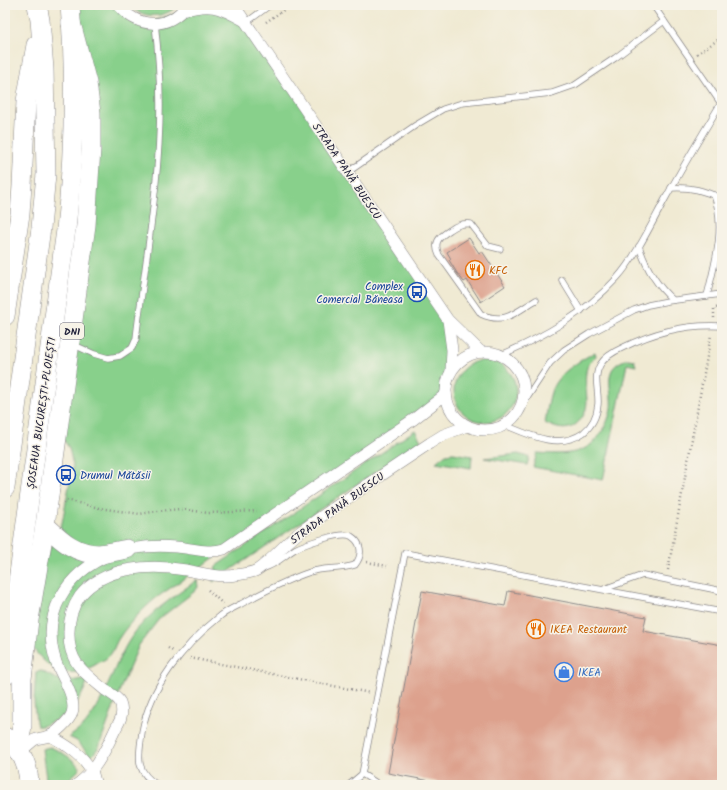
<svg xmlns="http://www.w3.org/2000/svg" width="727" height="790" viewBox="0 0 727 790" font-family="Kalam,sans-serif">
  <rect width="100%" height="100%" fill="#f7f3e8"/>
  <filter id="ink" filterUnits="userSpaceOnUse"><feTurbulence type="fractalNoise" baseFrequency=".025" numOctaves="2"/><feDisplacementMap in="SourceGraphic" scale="8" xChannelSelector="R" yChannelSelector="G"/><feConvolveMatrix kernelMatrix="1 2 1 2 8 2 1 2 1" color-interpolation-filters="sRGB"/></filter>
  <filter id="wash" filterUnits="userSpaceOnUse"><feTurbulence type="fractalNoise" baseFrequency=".012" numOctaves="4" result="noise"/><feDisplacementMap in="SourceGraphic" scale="16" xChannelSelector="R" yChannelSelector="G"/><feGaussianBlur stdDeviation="0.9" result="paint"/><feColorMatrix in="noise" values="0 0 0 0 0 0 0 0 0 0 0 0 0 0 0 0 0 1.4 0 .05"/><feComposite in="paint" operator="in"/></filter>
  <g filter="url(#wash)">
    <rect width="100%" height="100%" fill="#f0ead3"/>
    <g fill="#88d08b" stroke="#557963">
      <path d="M70 5H118L148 23 198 6 247 22 448 320 451 371 446 384V394L414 419 156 598C142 610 129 623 119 638 115 644 113 653 108 657 105 660 99 662 95 665 62 683 45 666 27 640L35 580 62 523 73 465 69 448 58 431 86 225Z"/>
      <path d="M128 5H178C164 20 142 18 128 5Z"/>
      <path d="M595 352 596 356C591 361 587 365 586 372 583 392 595 409 575 425 566 432 555 428 545 423 547 412 548 400 552 389 559 372 580 361 595 352Z"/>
      <path d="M628 359 634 360 636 366 627 364 603 480 533 467 537 453C566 455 591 456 605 426 608 420 610 414 611 408 613 388 600 367 628 359Z"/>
      <circle cx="485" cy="391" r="31"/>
      <path d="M415 430 421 441 213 582 216 566Z"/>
      <path d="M453 453 472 456 471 468 436 462 446 454Z"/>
      <path d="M518 454 529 457 527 465 484 458Z"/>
      <path d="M197 580 198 587 195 591 159 619 139 645 119 692 99 747 91 757 77 741 69 737C75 733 81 729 86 723 107 698 113 664 132 636 148 613 174 597 197 580Z"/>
      <path d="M42 671C56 680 65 683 82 679L87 682C82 700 67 717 49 723 45 725 41 727 37 726L36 722 34 701 36 672Z"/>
      <path d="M50 747C62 752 71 757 79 767V770L63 785H47L42 749Z"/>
    </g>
    <g id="blocks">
      <g fill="#dda18d">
        <path d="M469 238 479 253 482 251 505 286 481 302 467 280 464 282 457 273 449 260 451 259 447 252Z"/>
        <path d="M422 591 505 606 508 591 646 617 643 631 722 645V785H452L388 773Z"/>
      </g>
    </g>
  </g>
  <g filter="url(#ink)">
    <use href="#blocks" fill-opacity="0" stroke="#898687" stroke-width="1"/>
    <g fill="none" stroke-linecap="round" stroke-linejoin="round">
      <g stroke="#898687" stroke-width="7">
        <g id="service">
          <path d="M653 5 722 105"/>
          <path d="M247 22 270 5"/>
          <path d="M348 172 416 125 443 109 462 103 552 93 575 85 615 58 664 21"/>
          <path d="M671 188C692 187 703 190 722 199"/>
          <path d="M639 246C646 268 656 285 673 300"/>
          <path d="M500 249 488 246 471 224C462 223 457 225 450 230 439 237 433 242 439 255L481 314C505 325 516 312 536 300"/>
          <path d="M562 280 581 311"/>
          <path d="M707 296C715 263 726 227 714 195"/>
          <path d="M72 344 94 354 108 358 120 356 132 348 136 339C145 262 160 183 160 105 160 78 158 50 155 23"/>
          <path d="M501 355C545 336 584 314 617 278 635 258 651 225 664 201 682 168 701 136 721 103"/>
          <path d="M521 407 550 363 564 350 589 334 634 310 648 305 668 301 722 294"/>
          <path d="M505 425C529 435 559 450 583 433 593 425 597 416 598 404 599 391 593 377 600 365 605 356 615 351 624 347 654 332 688 324 722 326"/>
          <path d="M604 589 643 575 722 591"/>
          <path d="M362 774 375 782 377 785"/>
          <path d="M157 785C134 770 139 757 142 732 150 687 183 646 218 618 224 612 233 608 241 604 263 592 286 580 310 572 325 567 340 570 355 565 359 560 362 553 359 545 358 542 354 538 351 536 342 531 305 544 295 549 285 555 276 565 264 568"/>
          <path d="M349 785 362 774 405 553 722 612"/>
        </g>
      </g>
      <g stroke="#898687" stroke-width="12">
        <g id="minor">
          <path d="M118 5C138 28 167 31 187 5"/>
          <path d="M234 5 448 320 481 352"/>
          <path d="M182 11C210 3 218 6 243 20"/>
          <path d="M448 320 452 350 451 371"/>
          <circle cx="485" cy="391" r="39"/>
          <path d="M50 736C65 744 82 754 91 770 94 774 94 780 96 785"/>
          <path d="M20 752C25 748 29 744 34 740 38 738 44 738 49 736 55 734 70 720 72 713 77 698 61 676 56 662 40 614 66 573 110 555 131 547 153 545 176 547 191 548 209 554 224 549L414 419 446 394"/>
          <path d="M76 785C82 781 88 775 92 770 102 758 108 745 114 732 116 727 120 722 121 717 122 713 122 707 120 702 117 697 110 693 105 690 83 672 68 662 69 632 69 619 73 606 80 596 104 566 151 564 186 570 202 573 218 578 236 575 242 574 252 573 257 570 272 560 285 543 300 532 342 501 387 472 430 443L443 435 467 426"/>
        </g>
      </g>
      <g stroke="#898687" stroke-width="20">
        <g id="trunk">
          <path d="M5 316 20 214 22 186 26 101 36 45"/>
          <path d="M5 488 41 228 46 174 44 69 40 20 37 5"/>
          <path d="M45 525C61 540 75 554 99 554 108 553 117 551 127 549"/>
          <path d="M5 676 66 230C74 155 76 80 70 5"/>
          <path d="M5 737C21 749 29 765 29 785"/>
          <path d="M18 749 22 726V679L29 620 45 525 86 225 91 149V113L87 83 71 23"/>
        </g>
      </g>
      <g stroke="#898687" stroke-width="2.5" stroke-dasharray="1 3" stroke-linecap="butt">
        <path d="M266 22 291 5"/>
        <path d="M697 54 722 37"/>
        <path d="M714 318V308L722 307"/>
        <path d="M65 503 66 500 99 508 140 514 158 511 181 509 208 513 257 511"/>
        <path d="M367 562 387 566"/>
        <path d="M668 570 711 335"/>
        <path d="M208 590 223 604"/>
        <path d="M168 648 173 651"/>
        <path d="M190 658 370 693"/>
      </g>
      <use href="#service" stroke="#fff" stroke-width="5.5"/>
      <use href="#minor" stroke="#fff" stroke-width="11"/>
      <use href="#trunk" stroke="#fff" stroke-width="19"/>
    </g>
  </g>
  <defs>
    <g id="restaurant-ring" transform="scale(1)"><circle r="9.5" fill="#f7f3e8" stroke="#e8710a" stroke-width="1.5"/><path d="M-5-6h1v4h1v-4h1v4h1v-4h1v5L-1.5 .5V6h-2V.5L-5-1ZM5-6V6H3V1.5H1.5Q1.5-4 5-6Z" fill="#e8710a"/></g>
    <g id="bus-ring" transform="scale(1)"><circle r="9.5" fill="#f7f3e8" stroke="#1a4fb4" stroke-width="1.5"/><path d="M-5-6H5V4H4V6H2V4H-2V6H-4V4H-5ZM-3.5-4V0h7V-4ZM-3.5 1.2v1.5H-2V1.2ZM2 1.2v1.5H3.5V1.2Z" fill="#1a4fb4"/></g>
    <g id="shop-ring" transform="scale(1)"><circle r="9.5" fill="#f7f3e8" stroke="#3f7fe0" stroke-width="1.5"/><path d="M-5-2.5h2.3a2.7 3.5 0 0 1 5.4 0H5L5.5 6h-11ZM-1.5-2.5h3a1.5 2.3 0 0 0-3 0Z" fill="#3f7fe0"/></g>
  </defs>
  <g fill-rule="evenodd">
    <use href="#restaurant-ring" x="475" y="270"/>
    <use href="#bus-ring" x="417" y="292"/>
    <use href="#bus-ring" x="66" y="475"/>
    <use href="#restaurant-ring" x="536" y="629"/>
    <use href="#shop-ring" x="564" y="672"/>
  </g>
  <g text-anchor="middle" stroke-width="3" stroke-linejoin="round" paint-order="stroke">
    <rect fill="#f7f3e8" stroke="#62616f" stroke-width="1" x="60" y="323" width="24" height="16" rx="3"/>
    <g font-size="10" font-weight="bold" fill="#22223b">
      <text x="72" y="335">DN1</text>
    </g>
    <g font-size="11" fill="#22223b" stroke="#f7f3e8">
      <text transform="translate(347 171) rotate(56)" y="4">STRADA PANĂ BUESCU</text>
      <text transform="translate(41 413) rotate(-82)" y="4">ȘOSEAUA BUCUREȘTI-PLOIEȘTI</text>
      <text transform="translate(337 508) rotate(-36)" y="4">STRADA PANĂ BUESCU</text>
    </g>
    <g font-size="11" fill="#c56008" stroke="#f7f3e8" text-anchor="start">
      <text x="489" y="274">KFC</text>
      <text x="550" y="633">IKEA Restaurant</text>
    </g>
    <g font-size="11" fill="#164399" stroke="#f7f3e8" text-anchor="end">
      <text x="403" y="290">Complex<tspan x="403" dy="13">Comercial Băneasa</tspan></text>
      <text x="80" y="479" text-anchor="start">Drumul Mătăsii</text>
    </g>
    <g font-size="11" fill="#366cbe" stroke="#f7f3e8" text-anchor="start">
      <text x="578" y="676">IKEA</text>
    </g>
  </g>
  <rect width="727" height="790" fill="none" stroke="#f7f3e8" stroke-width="20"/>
</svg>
